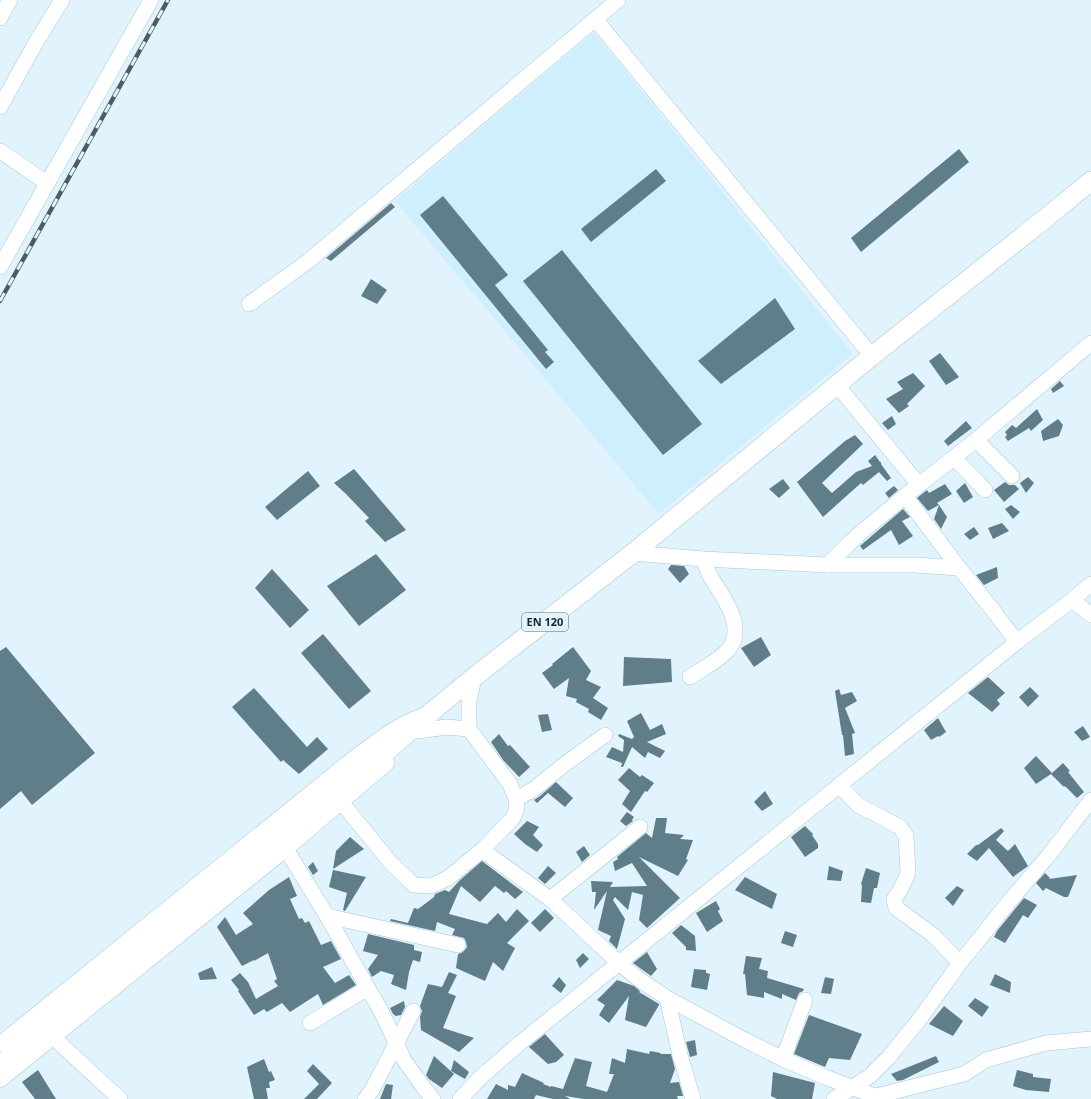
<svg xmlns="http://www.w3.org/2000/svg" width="1091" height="1099" viewBox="0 0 1091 1099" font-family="'Noto Sans',sans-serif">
  <rect width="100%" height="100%" fill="#e1f4fd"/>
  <path fill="#cfeffe" d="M594 32 853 354 659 514 395 201Z"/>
  <g fill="#607d8a">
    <path d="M959 149 969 162 861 252 851 238Z"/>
    <path d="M656 169 666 181 591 242 581 229Z"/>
    <path d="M443 196 508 275 495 285 548 350 545 352 554 362 546 369 420 215Z"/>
    <path d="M391 203 395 207 331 261 326 258Z"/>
    <path d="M562 250 702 424 663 455 523 281Z"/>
    <path d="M371 279 387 290 377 304 361 296Z"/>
    <path d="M775 298 795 329 721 384 698 361Z"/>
    <path d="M940 353 959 377 946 385 929 361Z"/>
    <path d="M913 373 925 386 907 404 909 406 899 413 886 399 903 389 897 382Z"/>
    <path d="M1060 381 1064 386 1053 393 1051 389Z"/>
    <path d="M1037 409 1043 420 1031 431 1029 428 1008 441 1005 437 1007 435 1005 432 1012 425 1016 428Z"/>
    <path d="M892 416 896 424 888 430 882 423Z"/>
    <path d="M1058 419 1063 425 1059 436 1043 441 1041 431Z"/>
    <path d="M966 421 972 428 948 446 944 441Z"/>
    <path d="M855 435 863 444 822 483 832 493 856 472 872 466 868 461 875 455 880 462H881V464L891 478 887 481 879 472 863 485 861 483 823 517 797 482 845 441Z"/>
    <path d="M354 469 406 530 385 542 365 521 369 518 346 494 334 483Z"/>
    <path d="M308 471 320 486 277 520 265 507Z"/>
    <path d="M1028 477 1034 483 1026 493 1020 483Z"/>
    <path d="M783 479 790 488 779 498 769 489Z"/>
    <path d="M1005 482 1009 485H1015L1019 489 1004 502 994 490Z"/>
    <path d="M965 483 973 497 964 503 956 491Z"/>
    <path d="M945 484 952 494 937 503 939 505 928 511 917 498 927 490 929 493Z"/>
    <path d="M894 486 898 490 889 498 885 493Z"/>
    <path d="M939 505 947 517 941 529 934 519Z"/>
    <path d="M1011 505 1020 512 1013 519 1005 509Z"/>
    <path d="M903 509 910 517 902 521 913 536 899 545 891 530 863 550 860 546Z"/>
    <path d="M1002 523 1009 531 993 539 988 528Z"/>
    <path d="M974 527 979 534 970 540 964 534Z"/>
    <path d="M376 554 406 590 359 626 327 586Z"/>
    <path d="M671 565 684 566 689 574 680 583 668 569Z"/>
    <path d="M997 567 998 578 984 585 976 575Z"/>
    <path d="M272 569 309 610 290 628 255 588Z"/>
    <path d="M323 634 371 691 349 709 301 653Z"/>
    <path d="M761 637 771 655 754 667 741 648Z"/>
    <path d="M6 647 95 753 32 805 21 791 0 809V651Z"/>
    <path d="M573 647 591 671 586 680 601 687 593 698 608 708 601 720 588 712 589 709 576 702 577 699 566 696 569 678 554 689 542 673 553 665 552 664Z"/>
    <path d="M624 657 671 659 672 682 623 686Z"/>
    <path d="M988 677 1005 693 997 700 1000 704 992 712 968 693Z"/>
    <path d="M1030 687 1039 696 1028 707 1019 697Z"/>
    <path d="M254 688 307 747 317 737 328 749 299 774 283 760 281 762 232 707Z"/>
    <path d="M839 689 841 695 852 692 857 701 845 708 855 733 852 734 854 754 845 756 843 735H842L835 691Z"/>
    <path d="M641 713 650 730 662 724 666 734 647 742 665 751 660 758 648 752 645 758 632 747 623 767H621L622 763 606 757 612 747 623 752 624 740 618 736 619 734 632 739 634 737 627 721Z"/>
    <path d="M548 714 552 730 542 732 538 715Z"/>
    <path d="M938 718 946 732 939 737 938 736 931 740 924 730Z"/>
    <path d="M1083 726 1090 737 1082 741 1074 732Z"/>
    <path d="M499 734 508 746 510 745 530 767 519 777 503 760 491 742Z"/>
    <path d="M1036 756 1052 773 1063 763 1070 771 1068 772 1084 792 1077 798 1065 786 1064 787 1051 774 1036 784 1024 768Z"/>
    <path d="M629 768 640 777 642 775 654 783 647 792 645 791 631 812 622 804 630 791 618 780Z"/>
    <path d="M556 782 573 798 565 807 548 793 537 803 534 800 540 796Z"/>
    <path d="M765 791 773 804 762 811 754 802Z"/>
    <path d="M627 812 634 817 632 820 633 821 626 826 620 821Z"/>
    <path d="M656 818H667L665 833 684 835 680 839 693 840 686 859 688 860 678 876 639 857 680 898 647 928 639 920 643 895 632 892 628 910 615 897 613 900 625 919 617 949 609 941 611 936 598 930 607 891 594 910 596 892H592L591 881 613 882 610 887 647 886 632 863 615 871 613 862 618 859 617 857 646 833 652 838Z"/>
    <path d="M527 821 539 827 533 835 543 845 537 852 525 844 514 834Z"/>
    <path d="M805 826 813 834 812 835 818 844V848L805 857 791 837Z"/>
    <path d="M1001 828 1004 831 996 840 1008 851 1015 844 1028 866 1013 877 989 848 977 861 967 854 976 845H978Z"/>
    <path d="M350 837 364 849 333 869 336 851Z"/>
    <path d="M584 846 590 855 582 862 576 852Z"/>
    <path d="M482 861 523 892 515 899 506 891 504 893 495 886 480 902 461 886 449 914 487 924 498 913 506 922 517 909 529 921 507 943 515 948 503 971 493 962 485 981 456 968 458 954 461 953 464 951 467 947 466 942 464 938 452 935 455 929 437 922 435 931 390 921 391 919 408 923 414 908 418 909 434 897 435 894 445 890 449 892 460 880Z"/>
    <path d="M313 862 318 871 313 875 308 867Z"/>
    <path d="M548 866 556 873 545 884 538 878Z"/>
    <path d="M829 866 843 871 841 881 827 880Z"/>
    <path d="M866 868 880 873 877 888H874L871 903 861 902 862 885 861 884Z"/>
    <path d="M333 870 366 877 345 911 343 910 347 893 329 887Z"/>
    <path d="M1045 873 1050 878 1049 879 1077 875 1068 897H1064L1046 888 1043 891 1036 883Z"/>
    <path d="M289 877 297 896 290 899 299 919 302 918 305 923 309 921 321 945 331 941 341 959 323 967 335 983 349 975 356 985 323 1005 318 994 290 1012 282 1003 267 1012 264 1009 254 1015 238 991 239 990 231 980 240 973 248 982 256 999 278 986 274 981 277 979 268 953 254 961V960L242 966 217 927 225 917 236 935 253 924 243 913 269 890Z"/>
    <path d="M745 877 777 894 772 909 735 890Z"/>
    <path d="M957 886 964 890 953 906 945 898Z"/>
    <path d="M1024 898 1037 905 1028 918 1023 915 1005 943 994 937 997 931Z"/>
    <path d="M716 901 720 909 718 911 723 921 707 932 696 913Z"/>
    <path d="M545 909 554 918 540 932 531 923Z"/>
    <path d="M681 925 695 936 696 951 686 950V947L672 933Z"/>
    <path d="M785 931 797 935 793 947 781 943Z"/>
    <path d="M368 934 414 945V950L422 952 420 962 413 960 409 972 406 990 391 984 394 975 381 971 372 977 368 969 378 955 363 951Z"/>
    <path d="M647 952 657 969 651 976 633 963Z"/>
    <path d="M583 953 589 959 580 968 576 960Z"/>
    <path d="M746 956 762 958 759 969 768 971 767 978 804 989 803 991 799 993 796 1000 782 994V999L764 992V998L747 995 745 974H743Z"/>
    <path d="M212 967 217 979 200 980 198 973Z"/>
    <path d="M694 969 706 970V973L710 974 707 990 691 987Z"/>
    <path d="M449 972 457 975 448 993 456 996 443 1028 474 1038 459 1052 421 1030 420 1017 422 1011 420 1006 428 984 442 987Z"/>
    <path d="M995 974 1011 982 1010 993 990 985Z"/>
    <path d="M559 977 566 985 561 993 552 986Z"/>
    <path d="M825 977 834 979 831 994 821 993Z"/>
    <path d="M617 980 634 986 640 991 639 992 659 1004V1005L646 1027 625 1020 629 996 609 1023 599 1015 605 1005 597 1000Z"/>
    <path d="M975 998 989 1007 982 1017 968 1006Z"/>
    <path d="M404 1001 405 1007 401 1015 396 1016 393 1014 390 1008Z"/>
    <path d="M944 1006 963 1021 953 1036 929 1024Z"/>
    <path d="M809 1015 862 1034 850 1060 829 1058 825 1067 794 1054Z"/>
    <path d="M545 1034 564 1055 556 1062 548 1064 529 1047Z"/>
    <path d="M695 1040 697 1055 690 1057 686 1042Z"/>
    <path d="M627 1049 649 1054 650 1051 661 1053 660 1054H671L675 1069 670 1083 679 1082 683 1096H677L678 1099H584L565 1096 570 1099H553L536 1095 534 1099H487L496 1084 508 1090V1085L515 1087 522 1073 544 1083 543 1084 551 1087V1086L563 1089 575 1058 592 1062 586 1086 607 1092 614 1074H609L612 1058 625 1063Z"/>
    <path d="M434 1056 454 1074 442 1088 429 1079 426 1075Z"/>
    <path d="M936 1056 939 1062 903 1080 897 1081 891 1074Z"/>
    <path d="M264 1059 269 1072 271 1071 275 1080 269 1082 270 1088H266L268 1099H254L247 1067Z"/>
    <path d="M454 1060 469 1072 465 1079 451 1071Z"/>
    <path d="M313 1064 332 1083 317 1099H304L319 1084 307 1071Z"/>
    <path d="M38 1070 56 1099H35L22 1082Z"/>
    <path d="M1017 1070 1033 1074V1077L1051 1079 1049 1092 1026 1090 1013 1086Z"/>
    <path d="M773 1072 815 1083 812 1099H777L771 1096Z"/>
    <path d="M386 1084 393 1085 391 1099H380Z"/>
  </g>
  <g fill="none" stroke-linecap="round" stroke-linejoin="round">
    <g stroke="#a8c7d5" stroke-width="16">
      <g id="minor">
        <path d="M0 18 10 0"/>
        <path d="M595 19 872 356"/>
        <path d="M0 107 35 44 62 0"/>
        <path d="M0 151 47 183"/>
        <path d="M0 267 151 0"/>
        <path d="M249 304 307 262 618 0"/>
        <path d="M837 385 919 485"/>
        <path d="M976 440 1012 476"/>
        <path d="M954 458 985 490"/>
        <path d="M905 496 959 568 992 609 1017 642"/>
        <path d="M633 553 703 559 827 565 858 535 905 496 976 440 1091 343"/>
        <path d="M827 565H915L959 568"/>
        <path d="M1072 600 1091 615"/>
        <path d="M690 677C702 669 718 661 728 650 748 626 721 595 709 574 707 569 705 564 703 559"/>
        <path d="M418 731 446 727 469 729"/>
        <path d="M839 785 858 805 900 827 906 836 908 873 901 889 894 899 896 908 933 935 960 963"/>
        <path d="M516 799 534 789 565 764 605 735"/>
        <path d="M341 802 391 863 414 885 431 886 448 878 482 850 513 818 517 808 516 799 510 784 469 729V702L474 677"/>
        <path d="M286 849 327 916 382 1013 404 1060 424 1088 433 1099"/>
        <path d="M482 850 550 899 619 963 640 980 667 998 743 1039 783 1059 825 1077 883 1099"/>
        <path d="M550 899 640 827"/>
        <path d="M327 916 458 945"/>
        <path d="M667 998 680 1055 693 1099"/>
        <path d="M310 1023 368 988"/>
        <path d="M54 1038 120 1099"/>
        <path d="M0 1044 354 758C376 742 396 725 422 716"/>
        <path d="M783 1059 805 1000"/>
        <path d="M0 1080 286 849 387 763"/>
        <path d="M876 1096 964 1074 986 1060 1046 1043 1091 1039"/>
        <path d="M365 1099 372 1090 413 1011"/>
        <path d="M460 1099 482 1076 520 1043 1017 642 1072 600 1091 584"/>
        <path d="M834 1099 870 1076 888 1058 919 1020 960 963 1008 903 1049 855 1091 800"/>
      </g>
    </g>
    <g stroke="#a8c7d5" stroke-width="20">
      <path id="major" d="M0 1065 380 757 429 714 474 677 633 553 872 356 1042 221 1091 181"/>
    </g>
    <use href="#minor" stroke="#fff" stroke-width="15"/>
    <use href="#major" stroke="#fff" stroke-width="19"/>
    <g stroke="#4e5c62" stroke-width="4.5">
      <path id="rail" d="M0 301 168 0"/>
    </g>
    <use href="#rail" stroke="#e1f4fd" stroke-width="3" stroke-dasharray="9" stroke-linecap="butt"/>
  </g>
  <g text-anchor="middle" stroke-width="3.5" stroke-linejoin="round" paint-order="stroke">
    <rect fill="#e1f4fd" stroke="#556369" stroke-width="1" x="522" y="613" width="46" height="18" rx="3"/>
    <g font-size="11" font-weight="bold" fill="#19252a">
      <text x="545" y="626">EN 120</text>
    </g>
  </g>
</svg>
